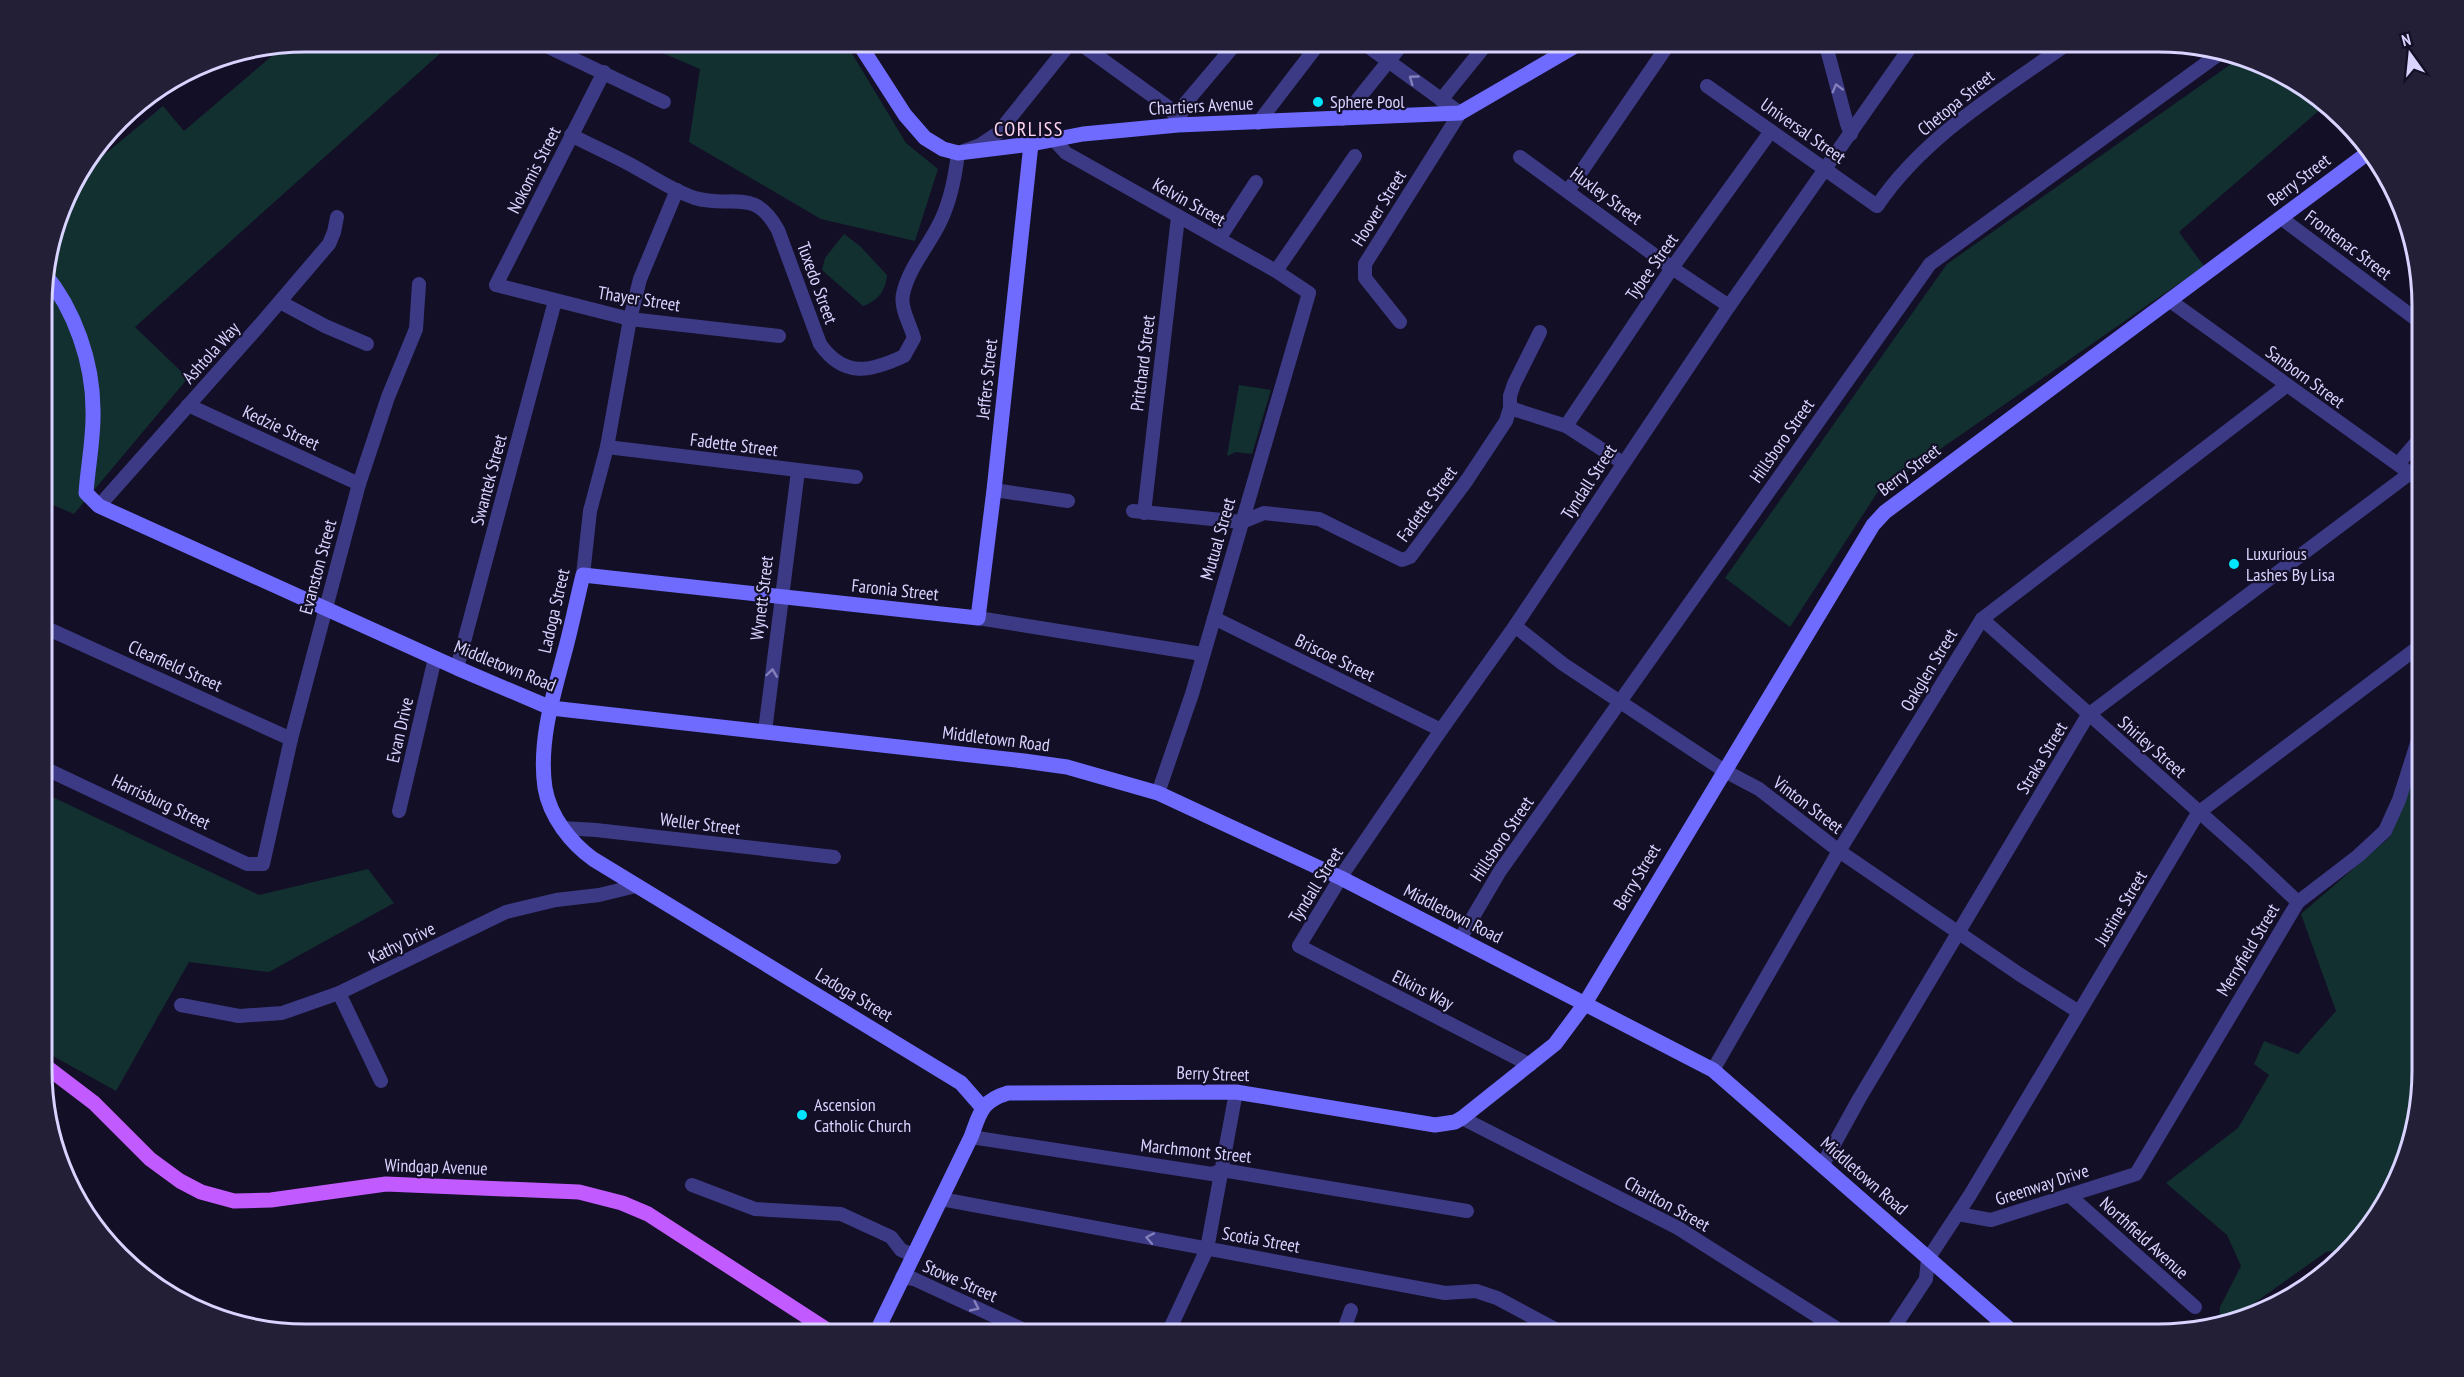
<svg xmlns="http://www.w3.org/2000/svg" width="2464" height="1377" viewBox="0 0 2464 1377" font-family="'PT Sans Narrow',sans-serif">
  <rect width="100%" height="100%" fill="#130f26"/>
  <g fill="#12302f">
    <path d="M307 42H453L135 327 188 378 74 514 44 501V273L69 189 82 173 163 106 184 131 279 50 277 48Z"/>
    <path d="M637 42H845L906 143 938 169 915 241 821 219 689 142 700 69Z"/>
    <path d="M2241 57 2289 77 2322 108 2179 232 2204 266 1877 493 1790 627 1725 578 1947 264Z"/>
    <path d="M844 234 860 246 887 275C886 291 877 301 863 306L822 270 825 258Z"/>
    <path d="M1239 385 1271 390 1252 454 1236 452 1227 456Z"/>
    <path d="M2421 759V1087L2387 1202 2342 1250 2326 1252 2225 1324 2219 1326 2220 1307 2241 1266 2227 1235 2166 1183 2238 1128 2269 1075 2254 1064 2264 1041 2298 1054 2336 1011 2301 914 2390 837Z"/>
    <path d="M44 793 259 895 368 869 394 903 269 972 189 962 116 1091 44 1051Z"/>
  </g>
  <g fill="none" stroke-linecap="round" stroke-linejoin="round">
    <g stroke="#3d3a85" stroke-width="14">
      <path d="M538 42 664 102"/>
      <path d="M1078 42 1172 110 1178 125"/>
      <path d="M1362 42 1460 113 1365 264V278L1400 322"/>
      <path d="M1825 42 1847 124 1851 134"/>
      <path d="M604 72 496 285 630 319 779 336"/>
      <path d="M1707 86 1877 206C1925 135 2001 91 2070 42"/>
      <path d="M1441 100 1488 42"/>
      <path d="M1342 119 1404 42"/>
      <path d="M1258 123 1320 42"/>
      <path d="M1178 125 1183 106 1237 42"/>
      <path d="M571 135C592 146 613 155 633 166 653 177 673 191 695 198 732 209 754 186 778 230L820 344C844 378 870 372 904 356L914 338C910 324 900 308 903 294 908 270 926 249 937 228 950 205 955 179 958 153L980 145 998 133 1071 42"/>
      <path d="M1053 139 1066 153 1276 271 1309 293 1192 694 1158 793"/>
      <path d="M1520 157 1672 268 1729 306"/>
      <path d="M1568 191 1670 42"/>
      <path d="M2281 218 2421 323"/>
      <path d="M1219 239 1256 182"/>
      <path d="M1276 271 1355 156"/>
      <path d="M2169 300 2421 481"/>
      <path d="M280 302 325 326 367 344"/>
      <path d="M188 405 359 484"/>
      <path d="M1510 408 1566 426 1623 463"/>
      <path d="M1566 426 1672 268 1771 131"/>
      <path d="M607 447 856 477"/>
      <path d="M2398 464 2421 437"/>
      <path d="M994 490 1068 501"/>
      <path d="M99 506 258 327 329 244 334 232 337 217"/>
      <path d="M1133 511 1242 522 1264 513 1319 519 1402 560 1410 557 1467 480 1506 421 1510 408V396L1514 384 1540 332"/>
      <path d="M1144 513 1178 217"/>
      <path d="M583 575 590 511 607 447 630 319 640 279 677 190"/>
      <path d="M978 618 1202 654"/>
      <path d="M1214 618 1441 730"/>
      <path d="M1982 619 2250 857 2298 902"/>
      <path d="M1515 626 1563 664 1723 770 1759 789 1839 851 2019 974 2079 1012"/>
      <path d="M44 627 291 739"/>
      <path d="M457 668 555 301"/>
      <path d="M765 731 798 471"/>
      <path d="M44 768 247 864H263L291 739 359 484 388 397 416 329 419 284"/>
      <path d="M399 811 435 658"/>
      <path d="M562 828 596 830 834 857"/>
      <path d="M1460 939 1500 871 1930 264 2223 51"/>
      <path d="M339 993 381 1081"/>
      <path d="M181 1005 239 1016 282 1013 339 993 506 912 556 900 599 895 636 886"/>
      <path d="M1530 1065 1299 946 1346 869 1441 730 1515 626 1729 306 1914 42"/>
      <path d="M1713 1070 1839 851 1982 619 2286 386"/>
      <path d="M1462 1118 1678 1228 1847 1335"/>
      <path d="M971 1137 1212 1174 1222 1170 1467 1211"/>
      <path d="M1822 1166 1859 1099 2088 715 2409 474"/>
      <path d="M692 1185 755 1209 841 1214 891 1237 901 1250 913 1255"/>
      <path d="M2070 1196 2195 1307"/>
      <path d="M941 1199 1445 1293 1476 1291 1497 1298 1566 1335"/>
      <path d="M1958 1214 1991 1220 2136 1174 2298 902 2358 856 2385 831 2399 800 2421 731"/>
      <path d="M902 1277 914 1279 1035 1335"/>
      <path d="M1167 1335 1207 1249 1236 1092"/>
      <path d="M1342 1335 1351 1310"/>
      <path d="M1889 1335 1926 1279 1928 1259 1970 1195 2198 813 2421 645"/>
    </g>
    <g stroke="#6f6bff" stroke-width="15">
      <path d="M858 42 905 115 925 138 943 149 958 153 1031 144 1083 134 1178 125 1460 113 1582 42"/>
      <path d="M44 273C75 310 93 363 93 410 94 437 88 465 86 493L99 506 457 668 551 708 1024 761 1067 767 1158 793 1341 878 1713 1070 2015 1334"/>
      <path d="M982 1107 961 1083 593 859C571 843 550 817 545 788 538 742 554 692 566 647 572 624 577 599 583 575L978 618 994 490 1031 144"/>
      <path d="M875 1335 971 1137C980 1113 981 1101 1008 1093L1236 1092 1435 1125 1455 1122 1462 1118 1555 1044 1584 1005 1873 525 1885 512 2369 152"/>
    </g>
    <path stroke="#c25bff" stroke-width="15" d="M44 1065 94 1103 150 1159 180 1181 201 1192 234 1201 271 1200 386 1184 579 1192 622 1203 648 1214 835 1335"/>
  </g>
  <defs><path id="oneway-chevron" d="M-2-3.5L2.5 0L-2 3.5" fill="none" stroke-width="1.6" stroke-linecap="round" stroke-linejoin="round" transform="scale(1.5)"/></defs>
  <g stroke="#837fbc">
    <use href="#oneway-chevron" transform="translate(1413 79) rotate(-144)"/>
    <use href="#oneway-chevron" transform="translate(1837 88) rotate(-105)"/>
    <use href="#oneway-chevron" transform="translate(772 673) rotate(-82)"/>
    <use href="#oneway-chevron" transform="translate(1150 1238) rotate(-169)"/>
    <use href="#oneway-chevron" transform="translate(975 1307) rotate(25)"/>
  </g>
  <g fill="#00e5ff" stroke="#130f26" stroke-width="2">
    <circle cx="1318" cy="102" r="6"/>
    <circle cx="2234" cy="564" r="6"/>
    <circle cx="802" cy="1115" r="6"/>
  </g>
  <g text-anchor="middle" stroke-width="4.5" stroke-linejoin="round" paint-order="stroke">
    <g font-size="18" fill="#d9d4ff" stroke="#130f26" text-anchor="start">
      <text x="1330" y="108">Sphere Pool</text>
      <text x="2246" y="560">Luxurious<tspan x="2246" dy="21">Lashes By Lisa</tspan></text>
      <text x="814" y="1111">Ascension<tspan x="814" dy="21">Catholic Church</tspan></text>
    </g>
    <g font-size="18" fill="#d9d4ff" stroke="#130f26">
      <text transform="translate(1956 103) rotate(-39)" y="6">Chetopa Street</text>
      <text transform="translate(1201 106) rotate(-3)" y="6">Chartiers Avenue</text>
      <text transform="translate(1803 131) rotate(35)" y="6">Universal Street</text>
      <text transform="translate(534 170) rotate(-63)" y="6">Nokomis Street</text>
      <text transform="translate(2299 180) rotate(-37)" y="6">Berry Street</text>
      <text transform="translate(1606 196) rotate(36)" y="6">Huxley Street</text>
      <text transform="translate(1189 202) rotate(29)" y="6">Kelvin Street</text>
      <text transform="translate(1379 208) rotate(-58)" y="6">Hoover Street</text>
      <text transform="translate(2348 245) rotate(37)" y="6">Frontenac Street</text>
      <text transform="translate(1652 267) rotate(-55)" y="6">Tybee Street</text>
      <text transform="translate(817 283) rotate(70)" y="6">Tuxedo Street</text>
      <text transform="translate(639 299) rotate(9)" y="6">Thayer Street</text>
      <text transform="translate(211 353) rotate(-48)" y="6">Ashtola Way</text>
      <text transform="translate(1143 363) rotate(-83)" y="6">Pritchard Street</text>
      <text transform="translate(2305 377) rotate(36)" y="6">Sanborn Street</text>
      <text transform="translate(987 379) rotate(-84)" y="6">Jeffers Street</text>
      <text transform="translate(281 428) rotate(25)" y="6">Kedzie Street</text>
      <text transform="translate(1782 441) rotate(-55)" y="6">Hillsboro Street</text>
      <text transform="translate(734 445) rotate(7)" y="6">Fadette Street</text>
      <text transform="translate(1909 470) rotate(-37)" y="6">Berry Street</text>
      <text transform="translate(489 480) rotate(-75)" y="6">Swantek Street</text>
      <text transform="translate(1589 482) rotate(-57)" y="6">Tyndall Street</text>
      <text transform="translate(1427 504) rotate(-54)" y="6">Fadette Street</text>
      <text transform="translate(1218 539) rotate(-74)" y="6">Mutual Street</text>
      <text transform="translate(318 567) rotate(-75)" y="6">Evanston Street</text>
      <text transform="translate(895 590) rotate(6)" y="6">Faronia Street</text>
      <text transform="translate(762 598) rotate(-83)" y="6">Wynett Street</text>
      <text transform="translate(554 611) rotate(-77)" y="6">Ladoga Street</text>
      <text transform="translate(1335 658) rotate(26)" y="6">Briscoe Street</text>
      <text transform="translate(175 666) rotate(24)" y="6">Clearfield Street</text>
      <text transform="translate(505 666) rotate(22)" y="6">Middletown Road</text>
      <text transform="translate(1929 670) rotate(-59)" y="6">Oakglen Street</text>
      <text transform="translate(400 730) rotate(-77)" y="6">Evan Drive</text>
      <text transform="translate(996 739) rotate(7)" y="6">Middletown Road</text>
      <text transform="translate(2152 747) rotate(41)" y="6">Shirley Street</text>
      <text transform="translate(2042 758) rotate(-59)" y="6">Straka Street</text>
      <text transform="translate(161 802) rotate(25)" y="6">Harrisburg Street</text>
      <text transform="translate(1808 805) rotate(37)" y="6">Vinton Street</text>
      <text transform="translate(700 824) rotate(7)" y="6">Weller Street</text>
      <text transform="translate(1502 839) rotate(-56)" y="6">Hillsboro Street</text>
      <text transform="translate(1637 877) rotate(-59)" y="6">Berry Street</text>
      <text transform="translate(1316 885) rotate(-58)" y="6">Tyndall Street</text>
      <text transform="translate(2121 908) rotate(-59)" y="6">Justine Street</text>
      <text transform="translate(1453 914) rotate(27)" y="6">Middletown Road</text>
      <text transform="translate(402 943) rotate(-26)" y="6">Kathy Drive</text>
      <text transform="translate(2248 950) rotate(-59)" y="6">Merryfield Street</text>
      <text transform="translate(1423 990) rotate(27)" y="6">Elkins Way</text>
      <text transform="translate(854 995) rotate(31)" y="6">Ladoga Street</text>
      <text transform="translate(1213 1074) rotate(2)" y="6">Berry Street</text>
      <text transform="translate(1196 1151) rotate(6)" y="6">Marchmont Street</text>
      <text transform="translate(436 1167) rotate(2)" y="6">Windgap Avenue</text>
      <text transform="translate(1864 1176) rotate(41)" y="6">Middletown Road</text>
      <text transform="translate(2042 1185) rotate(-18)" y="6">Greenway Drive</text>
      <text transform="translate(1667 1204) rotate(29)" y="6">Charlton Street</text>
      <text transform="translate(2144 1238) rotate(42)" y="6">Northfield Avenue</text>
      <text transform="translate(1261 1240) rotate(10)" y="6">Scotia Street</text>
      <text transform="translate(960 1281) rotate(24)" y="6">Stowe Street</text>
    </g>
    <g font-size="20" letter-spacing="1.5" fill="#ffd6f0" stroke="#130f26">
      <text x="1029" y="136">CORLISS</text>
    </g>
  </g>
  <path d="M0 0H2464V1377H0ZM306 52H2158A254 254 0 0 1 2412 306V1070A254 254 0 0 1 2158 1324H306A254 254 0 0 1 52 1070V306A254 254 0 0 1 306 52Z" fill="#231f37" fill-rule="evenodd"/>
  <path fill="none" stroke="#d9d4ff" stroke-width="3" d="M306 52H2158A254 254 0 0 1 2412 306V1070A254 254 0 0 1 2158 1324H306A254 254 0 0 1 52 1070V306A254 254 0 0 1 306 52Z"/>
  <g transform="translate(2410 54) rotate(345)" stroke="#130f26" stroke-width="4.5" paint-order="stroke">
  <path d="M0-4.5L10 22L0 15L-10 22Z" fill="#d9d4ff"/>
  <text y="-9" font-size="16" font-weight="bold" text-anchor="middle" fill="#d9d4ff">N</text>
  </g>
</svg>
